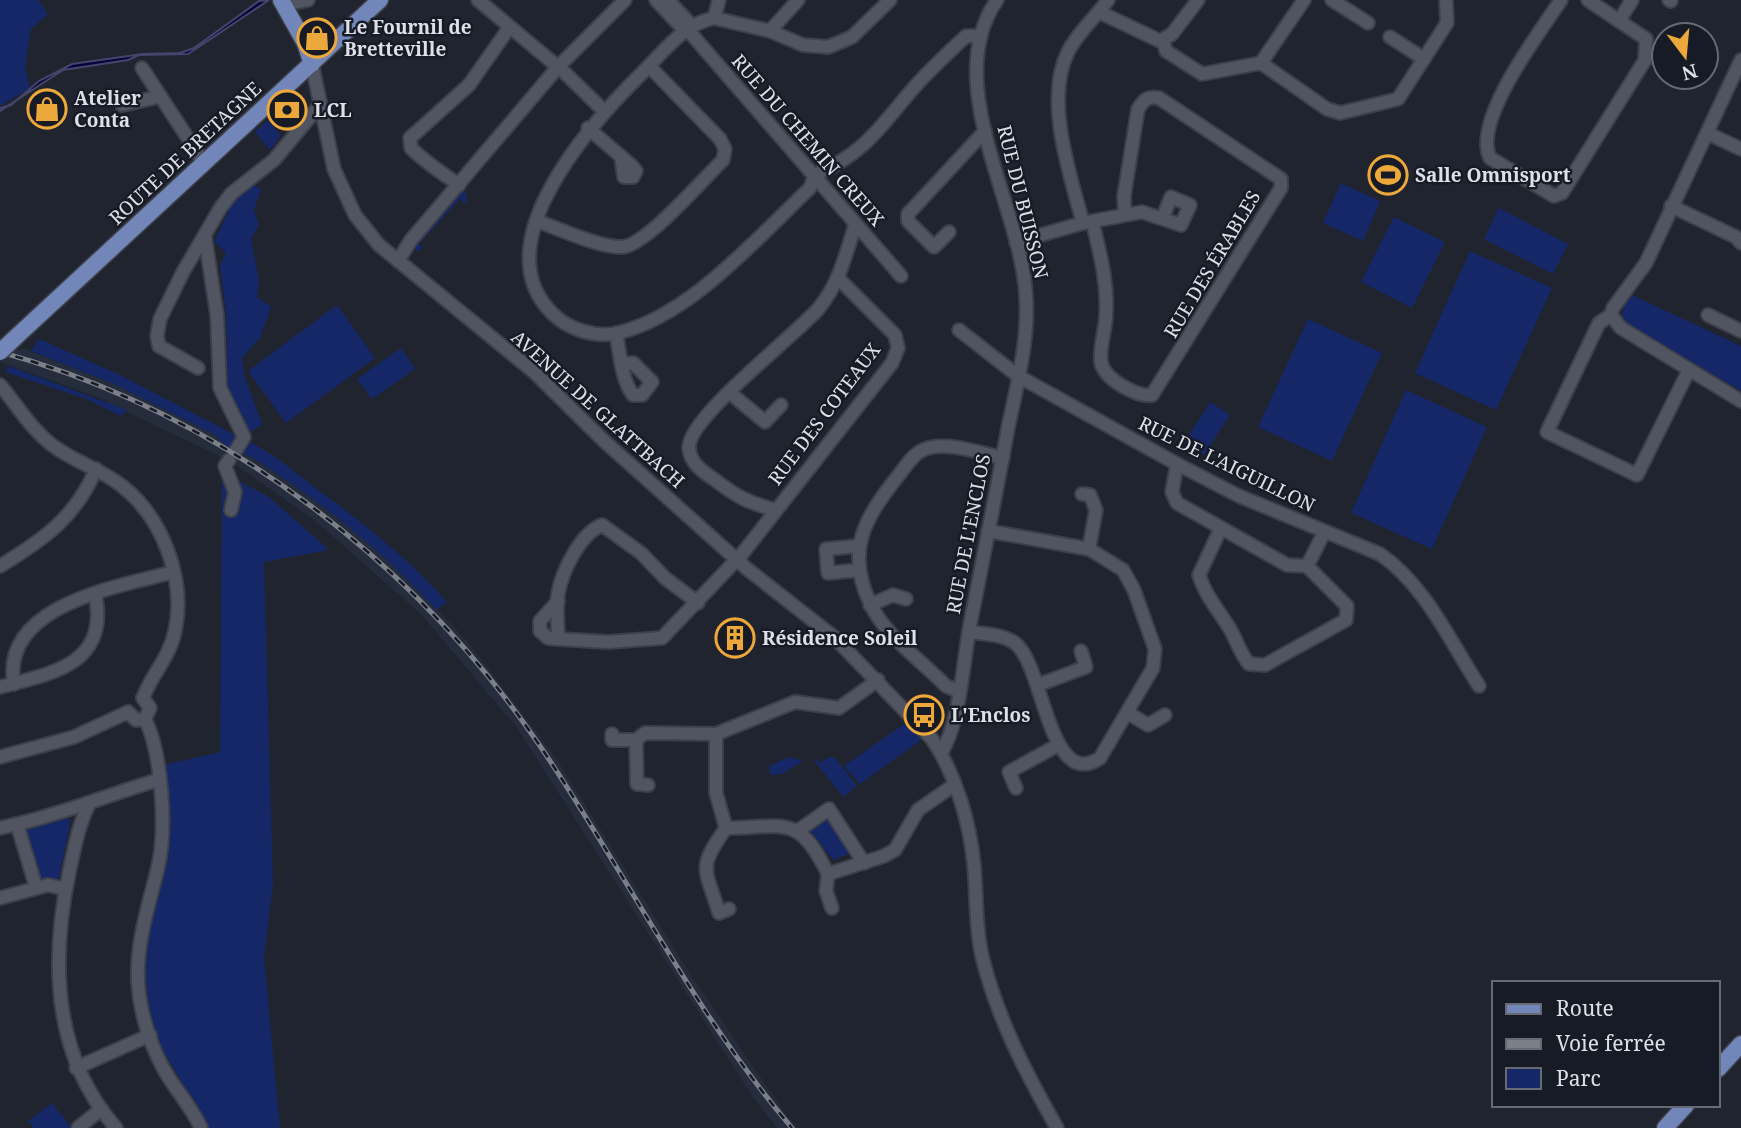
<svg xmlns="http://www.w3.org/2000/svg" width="1741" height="1128" viewBox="0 0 1741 1128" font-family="'Noto Serif',serif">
  <rect width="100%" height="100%" fill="#20242f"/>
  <path fill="#252c3c" d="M0 343 18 350 25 349 119 386 217 436 231 450 248 455 300 487 359 533 411 582 468 642 556 758 687 969 786 1115 798 1128H777L752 1096 517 728 422 615 313 519 233 463 95 396 0 362Z"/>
  <g fill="#152767">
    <path d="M0 0H38L48 14 31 29 25 67 30 88 0 106Z"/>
    <path d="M268 120 281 136 270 150 255 132Z"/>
    <path d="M1341 183 1380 201 1363 241 1323 223Z"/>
    <path d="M254 185 261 189 254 210 259 225 251 239 259 281 257 297 271 307 260 338 242 358 244 375 262 424 248 434 228 393 226 313 220 266 226 253 214 241 235 198Z"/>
    <path d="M460 190 466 193 467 201 465 204 460 199 419 244 423 248 416 251 412 245Z"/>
    <path d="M1499 208 1568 244 1553 274 1484 239Z"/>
    <path d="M1394 217 1445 242 1412 308 1361 282Z"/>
    <path d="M1470 251 1552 288 1496 410 1415 373Z"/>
    <path d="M1632 295 1741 346V391L1629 326 1622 316 1624 306Z"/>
    <path d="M337 305 375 358 286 423 248 371Z"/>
    <path d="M1308 319 1382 353 1332 461 1258 427Z"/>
    <path d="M39 339 118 374 239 437 230 450 217 436 119 386 31 351Z"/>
    <path d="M401 348 415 369 372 399 357 379Z"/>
    <path d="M9 366 127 410 121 416 86 399 5 372Z"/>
    <path d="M1406 390 1487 427 1432 549 1351 513Z"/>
    <path d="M1210 402 1230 415 1204 455 1184 443Z"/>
    <path d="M246 440C272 453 294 471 317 489 363 523 409 559 447 602L437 610C380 549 319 499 248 455H239Z"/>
    <path d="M222 472 269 497 329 550 264 562 273 884 264 956 280 1128H208L161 1047 149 1013 145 970 149 922 166 860 170 826 163 765 220 752Z"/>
    <path d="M907 722 921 740 860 784 844 766Z"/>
    <path d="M789 757 803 761 782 774 770 775 769 766Z"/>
    <path d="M829 757 835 758 857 786 843 797 814 760 816 758 820 763Z"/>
    <path d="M64 817 71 820 58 883H38L22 830Z"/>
    <path d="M826 820 831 822 851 853 833 860 810 830Z"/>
    <path d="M52 1103 72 1128H34L28 1121Z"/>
  </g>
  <path fill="#020337" stroke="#44456c" stroke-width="2" d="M269 0 188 54 139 55 128 60 63 70 0 111V108L11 105 39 81 72 64 143 54 180 53 194 48 259 1Z"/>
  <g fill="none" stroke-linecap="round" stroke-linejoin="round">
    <g stroke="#3d4049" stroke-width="16">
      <g id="minor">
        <path d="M478 0 564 72 603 110"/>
        <path d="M656 0 685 31"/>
        <path d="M668 0 691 25"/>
        <path d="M719 0 714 18C684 24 665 50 644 71 594 120 480 244 553 314 568 329 595 338 617 333 689 317 758 237 810 188L815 175C869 151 882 123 919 82 934 66 950 51 966 36H979"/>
        <path d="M1332 0 1368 23"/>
        <path d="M1561 0C1540 32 1472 120 1490 158L1554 196 1562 193 1645 60 1646 39 1588 0"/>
        <path d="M1669 0 1671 1"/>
        <path d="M292 3 308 0"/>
        <path d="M1099 12 1160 41 1172 34 1198 0"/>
        <path d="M714 18 770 31 803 45 828 47 852 37 890 0"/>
        <path d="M1619 21 1632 0"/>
        <path d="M687 29 901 276"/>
        <path d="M770 31 798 0"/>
        <path d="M1390 37 1424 59"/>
        <path d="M1163 40 1166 51 1202 74 1261 63 1304 0"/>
        <path d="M1741 60 1646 263 1613 308 1611 315 1621 328 1741 401"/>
        <path d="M1261 63 1327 109 1340 113 1398 99 1447 23 1446 0"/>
        <path d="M312 64 334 169 355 215 379 245 534 372 603 440 746 568 834 637 932 739C956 775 970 823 974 865 977 896 975 927 982 956 997 1018 1026 1073 1057 1128"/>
        <path d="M142 68 204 163"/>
        <path d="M122 105 158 97"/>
        <path d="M588 128 632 166 636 171 633 177H624L621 156"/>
        <path d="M1707 133 1741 149"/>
        <path d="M459 185C442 173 426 163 411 148L410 138 469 85 509 28"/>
        <path d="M1671 206 1736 237 1741 243"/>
        <path d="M537 221C560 229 598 247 621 247 645 247 703 179 723 160L725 149 720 139 649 66"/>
        <path d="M1083 223C1070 175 1044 99 1068 52 1077 33 1096 17 1108 0"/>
        <path d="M1093 224C1100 254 1108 283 1106 314 1106 329 1099 347 1101 362 1104 379 1136 397 1152 395L1281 188V179L1159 98C1147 96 1144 100 1138 109L1124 196 1125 214"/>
        <path d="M949 232 934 247 908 221V214L985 131"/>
        <path d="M205 237 217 315 220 388 244 437 235 452"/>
        <path d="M1016 242 1083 223 1142 212 1181 225 1190 205 1171 197 1163 217"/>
        <path d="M398 261 411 240 558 67 625 0"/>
        <path d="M1611 315 1599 323 1547 432 1637 475 1689 370"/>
        <path d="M1708 315 1741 331"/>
        <path d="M959 330 1018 376 1177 464 1239 496 1380 554C1425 585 1450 641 1479 686"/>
        <path d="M616 333C620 352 621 379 633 395H642L652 382 633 363 623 364"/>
        <path d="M198 368 159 346 157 336 160 319 183 272 221 207 232 193 274 160 320 105"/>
        <path d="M0 385C18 406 30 428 52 445 74 462 101 469 122 486 163 518 186 580 175 631 170 657 151 675 143 698"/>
        <path d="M729 392 765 422 781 405"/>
        <path d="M229 460 225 466 235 492 231 510"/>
        <path d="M1177 464 1172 492 1177 503 1287 565 1307 566 1324 533"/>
        <path d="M1082 494 1090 495 1096 510 1089 549"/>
        <path d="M776 510C749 503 737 497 715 480 703 472 690 463 689 448 687 418 797 334 819 308 839 283 846 255 855 225"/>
        <path d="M1220 530 1199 575C1205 595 1219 611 1230 629 1237 641 1240 653 1249 664L1265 665 1346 620 1347 606 1307 566"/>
        <path d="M0 566C43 540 76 517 96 469"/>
        <path d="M859 570 828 573 826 549 859 546"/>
        <path d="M698 603 665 578 641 553 602 525C580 534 562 571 558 594 556 608 558 625 558 639L608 642 662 638 742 554 892 363 898 348 895 335 839 279"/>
        <path d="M870 605 893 595 906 599"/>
        <path d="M969 632C983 634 1004 634 1016 644 1044 667 1049 792 1100 758L1153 668 1155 649 1134 590 1123 570 1089 549 988 531"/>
        <path d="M558 639 548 638 540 631V621L558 601"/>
        <path d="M878 680 839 708 795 702 716 734V793L726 828C786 827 799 814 828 874L884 856 895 850 918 810 954 785"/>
        <path d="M14 684C0 604 122 586 173 572"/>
        <path d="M1038 685 1086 667 1081 651"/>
        <path d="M0 687C54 673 110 664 95 593"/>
        <path d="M958 691 946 686C922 661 884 635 870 603 845 550 865 518 898 476 906 466 915 451 928 448 951 442 980 453 1003 458"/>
        <path d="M128 712 136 720 145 719 150 708 143 698"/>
        <path d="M1128 713 1148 725 1165 715"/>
        <path d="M145 719C162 753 167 829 158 867 149 905 136 942 138 982 140 1015 152 1051 169 1078 180 1095 193 1110 201 1128"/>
        <path d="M612 734V740H636"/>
        <path d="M941 753C960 724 963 662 970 625 983 559 996 494 1008 428 1017 385 1029 340 1026 297 1022 207 939 83 997 0"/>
        <path d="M0 757 74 737 128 712"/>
        <path d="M648 785 637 784 636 740 645 733 716 734"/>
        <path d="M1016 788 1009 772 1058 745"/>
        <path d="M88 806C78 827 74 850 69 873 50 963 53 1056 116 1128"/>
        <path d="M0 828 17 824"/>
        <path d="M726 828C697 869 705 867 719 913L729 909"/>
        <path d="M799 830 829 809 864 863"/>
        <path d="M828 874 826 891 832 908"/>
        <path d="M36 887 17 824C66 813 110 794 158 780"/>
        <path d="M0 898 48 885 65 889"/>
        <path d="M76 1068 150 1035"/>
        <path d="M78 1128 100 1110"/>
      </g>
    </g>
    <g stroke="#3d4049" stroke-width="19">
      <g id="major">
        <path d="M281 0 305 43 312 64"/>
        <path d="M17 336 380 0"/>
        <path d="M1718 1069 1741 1044"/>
        <path d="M1665 1128 1686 1105"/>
      </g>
    </g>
    <use href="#minor" stroke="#505561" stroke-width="12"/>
    <use href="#major" stroke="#7286b9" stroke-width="16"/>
    <g stroke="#7b7f88" stroke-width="5">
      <path id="rail" d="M0 352C219 412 413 559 540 746 625 871 693 1012 792 1128"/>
    </g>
    <use href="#rail" stroke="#171b25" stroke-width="2.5" stroke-dasharray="8" stroke-linecap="butt"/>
    <g stroke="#3d4049" stroke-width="19" stroke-linecap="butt">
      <path id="major-bridge" d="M0 352 17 336"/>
    </g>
    <use href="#major-bridge" stroke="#7286b9" stroke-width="16"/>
  </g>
  <defs>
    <g id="shop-ring" transform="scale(2.0125)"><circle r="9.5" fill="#171b25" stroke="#eda83b" stroke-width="1.5"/><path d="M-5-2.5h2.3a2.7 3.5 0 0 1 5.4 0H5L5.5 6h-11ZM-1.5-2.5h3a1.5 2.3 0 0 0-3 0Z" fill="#eda83b"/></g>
    <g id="bank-ring" transform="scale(2.0125)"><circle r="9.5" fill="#171b25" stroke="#eda83b" stroke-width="1.5"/><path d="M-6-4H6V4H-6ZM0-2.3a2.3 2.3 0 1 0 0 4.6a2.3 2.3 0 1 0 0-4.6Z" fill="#eda83b"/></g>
    <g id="stadium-ring" transform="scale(2.0125)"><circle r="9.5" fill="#171b25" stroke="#eda83b" stroke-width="1.5"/><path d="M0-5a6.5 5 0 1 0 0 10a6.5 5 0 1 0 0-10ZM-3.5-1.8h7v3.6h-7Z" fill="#eda83b"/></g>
    <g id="building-ring" transform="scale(2.0125)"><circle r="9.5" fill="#171b25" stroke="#eda83b" stroke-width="1.5"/><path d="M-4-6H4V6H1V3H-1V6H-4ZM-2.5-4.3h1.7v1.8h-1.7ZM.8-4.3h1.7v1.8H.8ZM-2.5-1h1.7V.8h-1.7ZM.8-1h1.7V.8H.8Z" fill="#eda83b"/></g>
    <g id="bus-ring" transform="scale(2.0125)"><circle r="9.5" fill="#171b25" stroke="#eda83b" stroke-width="1.5"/><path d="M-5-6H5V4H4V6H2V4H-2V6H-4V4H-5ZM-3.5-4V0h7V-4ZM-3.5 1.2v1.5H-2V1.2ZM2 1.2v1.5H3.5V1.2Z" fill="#eda83b"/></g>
  </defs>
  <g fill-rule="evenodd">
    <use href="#shop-ring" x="317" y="38"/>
    <use href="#shop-ring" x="47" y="109"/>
    <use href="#bank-ring" x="287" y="110"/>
    <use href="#stadium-ring" x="1388" y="175"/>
    <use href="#building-ring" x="735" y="638"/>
    <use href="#bus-ring" x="924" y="715"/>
  </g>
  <g text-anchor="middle" stroke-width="5" stroke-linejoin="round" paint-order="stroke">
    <g font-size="19" font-weight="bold" fill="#dde0e7" stroke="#171b25" text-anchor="start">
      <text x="344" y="34">Le Fournil de<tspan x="344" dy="22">Bretteville</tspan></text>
      <text x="74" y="105">Atelier<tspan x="74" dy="22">Conta</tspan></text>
      <text x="314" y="117">LCL</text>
      <text x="1415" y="182">Salle Omnisport</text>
      <text x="762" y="645">Résidence Soleil</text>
      <text x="951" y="722">L'Enclos</text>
    </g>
    <g font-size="19" fill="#dde0e7" stroke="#171b25">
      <text transform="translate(808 140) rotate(49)" y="7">RUE DU CHEMIN CREUX</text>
      <text transform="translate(185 153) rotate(-43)" y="7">ROUTE DE BRETAGNE</text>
      <text transform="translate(1023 202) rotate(76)" y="7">RUE DU BUISSON</text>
      <text transform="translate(1212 264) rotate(-59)" y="7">RUE DES ÉRABLES</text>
      <text transform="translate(598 409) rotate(42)" y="7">AVENUE DE GLATTBACH</text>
      <text transform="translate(824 414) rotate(-53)" y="7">RUE DES COTEAUX</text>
      <text transform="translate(1227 464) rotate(26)" y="7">RUE DE L'AIGUILLON</text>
      <text transform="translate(968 534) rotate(-79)" y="7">RUE DE L'ENCLOS</text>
    </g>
  </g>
  <rect x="1492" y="981" width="228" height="126" fill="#171b25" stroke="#666a73" stroke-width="2"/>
  <rect x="1506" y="1004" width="35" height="10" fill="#7286b9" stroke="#666a73" stroke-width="2"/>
  <text x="1556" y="1016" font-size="21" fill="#dde0e7">Route</text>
  <rect x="1506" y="1039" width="35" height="10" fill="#7b7f88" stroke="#666a73" stroke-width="2"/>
  <text x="1556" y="1051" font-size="21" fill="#dde0e7">Voie ferrée</text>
  <rect x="1506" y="1068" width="35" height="21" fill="#152767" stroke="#666a73" stroke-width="2"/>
  <text x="1556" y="1086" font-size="21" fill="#dde0e7">Parc</text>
  <g transform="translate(1685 56) rotate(164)"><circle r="33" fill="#171b25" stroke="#666a73" stroke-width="2"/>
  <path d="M0-5L12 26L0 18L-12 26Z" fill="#eda83b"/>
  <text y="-10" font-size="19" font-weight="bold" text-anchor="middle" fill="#dde0e7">N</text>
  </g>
</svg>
